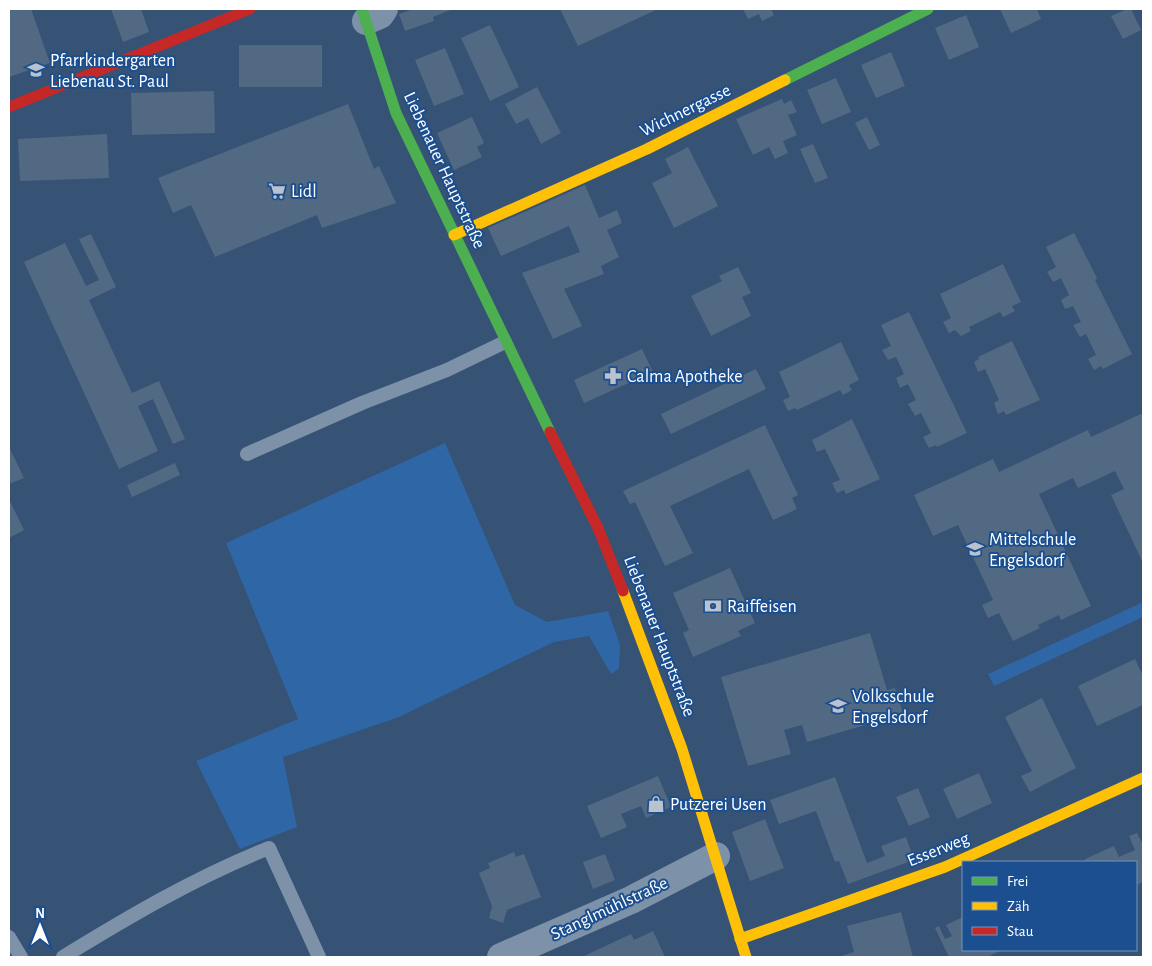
<svg xmlns="http://www.w3.org/2000/svg" width="1152" height="966" viewBox="0 0 1152 966" font-family="'Alegreya Sans',sans-serif">
  <rect width="100%" height="100%" fill="#365274"/>
  <g fill="#2f66a5">
    <path d="M445 443 515 605 547 622 608 611 620 645 619 669 611 674 589 636 554 642 399 717 283 757 297 827 240 849 196 761 298 719 226 543Z"/>
    <path d="M1143 602V617L994 686 988 674Z"/>
  </g>
  <g fill="#526984">
    <path d="M9 9H31L50 63 9 77Z"/>
    <path d="M111 9H141L149 32 123 42Z"/>
    <path d="M413 9H453L433 17 434 21 405 31 399 14Z"/>
    <path d="M560 9H658L578 46Z"/>
    <path d="M743 9H771L774 15 762 21 759 14 748 19Z"/>
    <path d="M1000 9H1037L1041 19 1011 33Z"/>
    <path d="M1127 9H1131L1141 30 1123 39 1111 16Z"/>
    <path d="M966 15 979 47 949 60 935 28Z"/>
    <path d="M490 25 519 87 490 101 461 38Z"/>
    <rect x="239" y="45" width="83" height="42"/>
    <path d="M445 48 464 94 434 106 415 60Z"/>
    <path d="M891 52 905 86 876 98 861 65Z"/>
    <path d="M836 78 851 112 822 124 807 90Z"/>
    <path d="M537 87 561 133 541 144 528 118 516 124 505 104Z"/>
    <path d="M214 91 215 133 132 135 131 93Z"/>
    <path d="M782 99 784 104 791 100 797 112 788 115 797 135 783 141 788 153 775 159 769 147 753 155 736 119Z"/>
    <path d="M348 104 374 169 379 166 396 203 322 228 317 215 215 257 191 205 173 213 158 178Z"/>
    <path d="M472 117 484 143 477 147 482 157 454 170 437 133Z"/>
    <path d="M867 117 880 145 869 150 855 123Z"/>
    <path d="M107 134 109 178 20 181 18 139Z"/>
    <path d="M813 144 828 178 815 183 800 149Z"/>
    <path d="M688 147 718 206 674 228 652 183 672 173 665 159Z"/>
    <path d="M585 185 599 218 617 210 622 223 607 230 619 257 601 266 604 274 564 289 582 326 553 339 522 273 580 252 569 226 501 256 488 228Z"/>
    <path d="M1074 233 1097 278 1095 280 1132 354 1103 369 1101 366 1094 370 1088 359 1096 355 1086 334 1080 337 1073 325 1081 322 1073 306 1065 309 1061 300 1069 295 1061 278 1053 282 1047 272 1056 267 1046 247Z"/>
    <path d="M91 234 116 287 89 300 132 393 159 381 185 439 173 444 153 399 138 406 158 451 119 469 24 262 65 243 86 286 99 280 79 239Z"/>
    <path d="M1003 264 1021 302 1012 306 1015 311 1003 317 1000 312 969 327 971 331 961 336 955 330 949 333 943 322 951 318 940 294Z"/>
    <path d="M738 267 751 293 742 297 751 316 711 336 691 296 722 281 719 276Z"/>
    <path d="M909 312 967 433 937 447 936 445 929 448 923 437 931 433 921 413 915 416 908 404 916 400 908 384 900 388 896 378 904 374 896 357 888 360 882 350 891 346 881 325Z"/>
    <path d="M1012 341 1040 400 1006 415 1004 411 998 414 994 403 999 400 985 369 978 372 974 362 979 359 978 357Z"/>
    <path d="M841 342 859 380 849 385 852 390 843 395 840 390 797 410 795 408 788 411 783 400 790 397 779 372Z"/>
    <path d="M642 349 653 372 584 403 574 380Z"/>
    <path d="M756 369 766 389 671 434 661 414Z"/>
    <path d="M1143 413V563L1111 495 1124 489 1115 471 1078 488 1073 478 1039 494 1091 606 1061 620 1059 615 1038 625 1040 628 1013 641 999 613 988 618 982 605 993 600 958 525 933 536 914 495 993 459 999 472 1088 430 1091 437Z"/>
    <path d="M852 419 880 479 846 494 844 490 837 493 832 483 840 480 825 449 817 452 812 440Z"/>
    <path d="M765 425 798 495 792 498 797 509 773 520 749 469 670 506 693 553 665 566 635 502 630 504 623 491Z"/>
    <path d="M9 447 24 478 9 484Z"/>
    <path d="M175 463 180 475 132 497 127 485Z"/>
    <path d="M9 499 24 530 9 538Z"/>
    <path d="M730 568 755 623 738 631 741 636 693 657 683 633 689 630 673 593Z"/>
    <path d="M870 633 887 690 895 688 903 714 807 742 802 725 784 730 791 754 748 766 721 677Z"/>
    <path d="M1135 659 1143 676V705L1097 726 1078 686Z"/>
    <path d="M1042 698 1076 768 1030 792 1021 776 1032 771 1005 717Z"/>
    <path d="M979 773 992 803 957 819 943 789Z"/>
    <path d="M658 776 671 807 646 818 641 806 621 814 627 827 601 838 587 806Z"/>
    <path d="M835 777 867 863 885 856 881 846 906 837 914 860 848 884 839 861 835 862 816 811 779 824 770 800Z"/>
    <path d="M918 788 930 817 909 826 896 797Z"/>
    <path d="M765 819 784 868 750 881 732 832Z"/>
    <path d="M1137 833 1143 845V882L1136 885V862H1086L1085 859 1114 846 1119 857 1135 850 1129 836Z"/>
    <path d="M514 852 516 857 524 854 541 897 507 910 503 923 489 918 492 906 479 873 490 868 488 863Z"/>
    <path d="M605 854 615 880 593 889 583 862Z"/>
    <path d="M901 912 913 957H838L854 952 847 926Z"/>
    <path d="M963 917V950H1002L987 957H949L935 928 939 926 945 939 952 936 946 925Z"/>
    <path d="M653 931 665 957H582L631 934 634 940Z"/>
  </g>
  <g fill="none" stroke-linecap="round" stroke-linejoin="round">
    <g stroke="#7d92a8" stroke-width="14">
      <path d="M247 454 362 403 447 370 505 342"/>
      <path d="M9 937 21 957"/>
      <path d="M63 957C130 916 196 877 269 848L319 957"/>
    </g>
    <g stroke="#7d92a8" stroke-width="28">
      <path d="M366 21 380 15 384 9"/>
      <path d="M501 957 631 900 716 856"/>
    </g>
    <g stroke="#4caf50" stroke-width="11">
      <path d="M362 9 396 113 550 432"/>
      <path d="M785 80 928 9"/>
    </g>
    <g stroke="#ffc107" stroke-width="11">
      <path d="M454 235 647 149 785 80"/>
      <path d="M623 591 682 749 746 957"/>
      <path d="M740 939 945 867 1143 778"/>
    </g>
    <g stroke="#c62828" stroke-width="11">
      <path d="M9 107 250 9"/>
      <path d="M550 432 598 528 623 591"/>
    </g>
  </g>
  <defs>
    <g id="school-bare" transform="scale(1.35)"><path d="M0-5L7-2L0 1L-7-2ZM-4 1L0 2.5L4 1V4Q0 6-4 4Z" fill="#b9c2ce" stroke="#1b4f8f" stroke-width="2.5" paint-order="stroke"/></g>
    <g id="supermarket-bare" transform="scale(1.35)"><path d="M-6-5.5h2.5l.6 2H6L4.5 2H-2.5L-4.4-4H-6ZM-1.5 3.2a1.3 1.3 0 1 0 .1 0ZM3 3.2a1.3 1.3 0 1 0 .1 0Z" fill="#b9c2ce" stroke="#1b4f8f" stroke-width="2.5" paint-order="stroke"/></g>
    <g id="pharmacy-bare" transform="scale(1.35)"><path d="M-2-6h4v4h4v4h-4v4h-4v-4h-4v-4h4Z" fill="#b9c2ce" stroke="#1b4f8f" stroke-width="2.5" paint-order="stroke"/></g>
    <g id="bank-bare" transform="scale(1.35)"><path d="M-6-4H6V4H-6ZM0-2.3a2.3 2.3 0 1 0 0 4.6a2.3 2.3 0 1 0 0-4.6Z" fill="#b9c2ce" stroke="#1b4f8f" stroke-width="2.5" paint-order="stroke"/></g>
    <g id="shop-bare" transform="scale(1.35)"><path d="M-5-2.5h2.3a2.7 3.5 0 0 1 5.4 0H5L5.5 6h-11ZM-1.5-2.5h3a1.5 2.3 0 0 0-3 0Z" fill="#b9c2ce" stroke="#1b4f8f" stroke-width="2.5" paint-order="stroke"/></g>
  </defs>
  <g fill-rule="evenodd">
    <use href="#school-bare" x="36" y="70"/>
    <use href="#supermarket-bare" x="277" y="191"/>
    <use href="#pharmacy-bare" x="613" y="376"/>
    <use href="#school-bare" x="975" y="549"/>
    <use href="#bank-bare" x="713" y="606"/>
    <use href="#school-bare" x="838" y="706"/>
    <use href="#shop-bare" x="656" y="804"/>
  </g>
  <g text-anchor="middle" stroke-width="4" stroke-linejoin="round" paint-order="stroke">
    <g font-size="18" fill="#fff" stroke="#1b4f8f" text-anchor="start">
      <text x="50" y="66">Pfarrkindergarten<tspan x="50" dy="21">Liebenau St. Paul</tspan></text>
      <text x="291" y="197">Lidl</text>
      <text x="627" y="382">Calma Apotheke</text>
      <text x="989" y="545">Mittelschule<tspan x="989" dy="21">Engelsdorf</tspan></text>
      <text x="727" y="612">Raiffeisen</text>
      <text x="852" y="702">Volksschule<tspan x="852" dy="21">Engelsdorf</tspan></text>
      <text x="670" y="810">Putzerei Usen</text>
    </g>
    <g font-size="18" fill="#fff" stroke="#1b4f8f">
      <text transform="translate(685 110) rotate(-26)" y="6">Wichnergasse</text>
      <text transform="translate(445 170) rotate(65)" y="6">Liebenauer Hauptstraße</text>
      <text transform="translate(660 636) rotate(69)" y="6">Liebenauer Hauptstraße</text>
      <text transform="translate(938 849) rotate(-22)" y="6">Esserweg</text>
      <text transform="translate(609 908) rotate(-25)" y="6">Stanglmühlstraße</text>
    </g>
  </g>
  <rect width="1152" height="966" fill="none" stroke="#ffffff" stroke-width="20"/>
  <rect x="962" y="861" width="175" height="90" fill="#1b4f8f" stroke="#7695bc"/>
  <rect x="972" y="877" width="25" height="8" fill="#4caf50" stroke="#7695bc"/>
  <text x="1007" y="886" font-size="15" fill="#ffffff">Frei</text>
  <rect x="972" y="902" width="25" height="8" fill="#ffc107" stroke="#7695bc"/>
  <text x="1007" y="911" font-size="15" fill="#ffffff">Zäh</text>
  <rect x="972" y="927" width="25" height="8" fill="#c62828" stroke="#7695bc"/>
  <text x="1007" y="936" font-size="15" fill="#ffffff">Stau</text>
  <g transform="translate(40 926)" stroke="#1b4f8f" stroke-width="4" paint-order="stroke">
  <path d="M0-4L9 19L0 12L-9 19Z" fill="#ffffff"/>
  <text y="-8" font-size="14" font-weight="bold" text-anchor="middle" fill="#ffffff">N</text>
  </g>
</svg>
